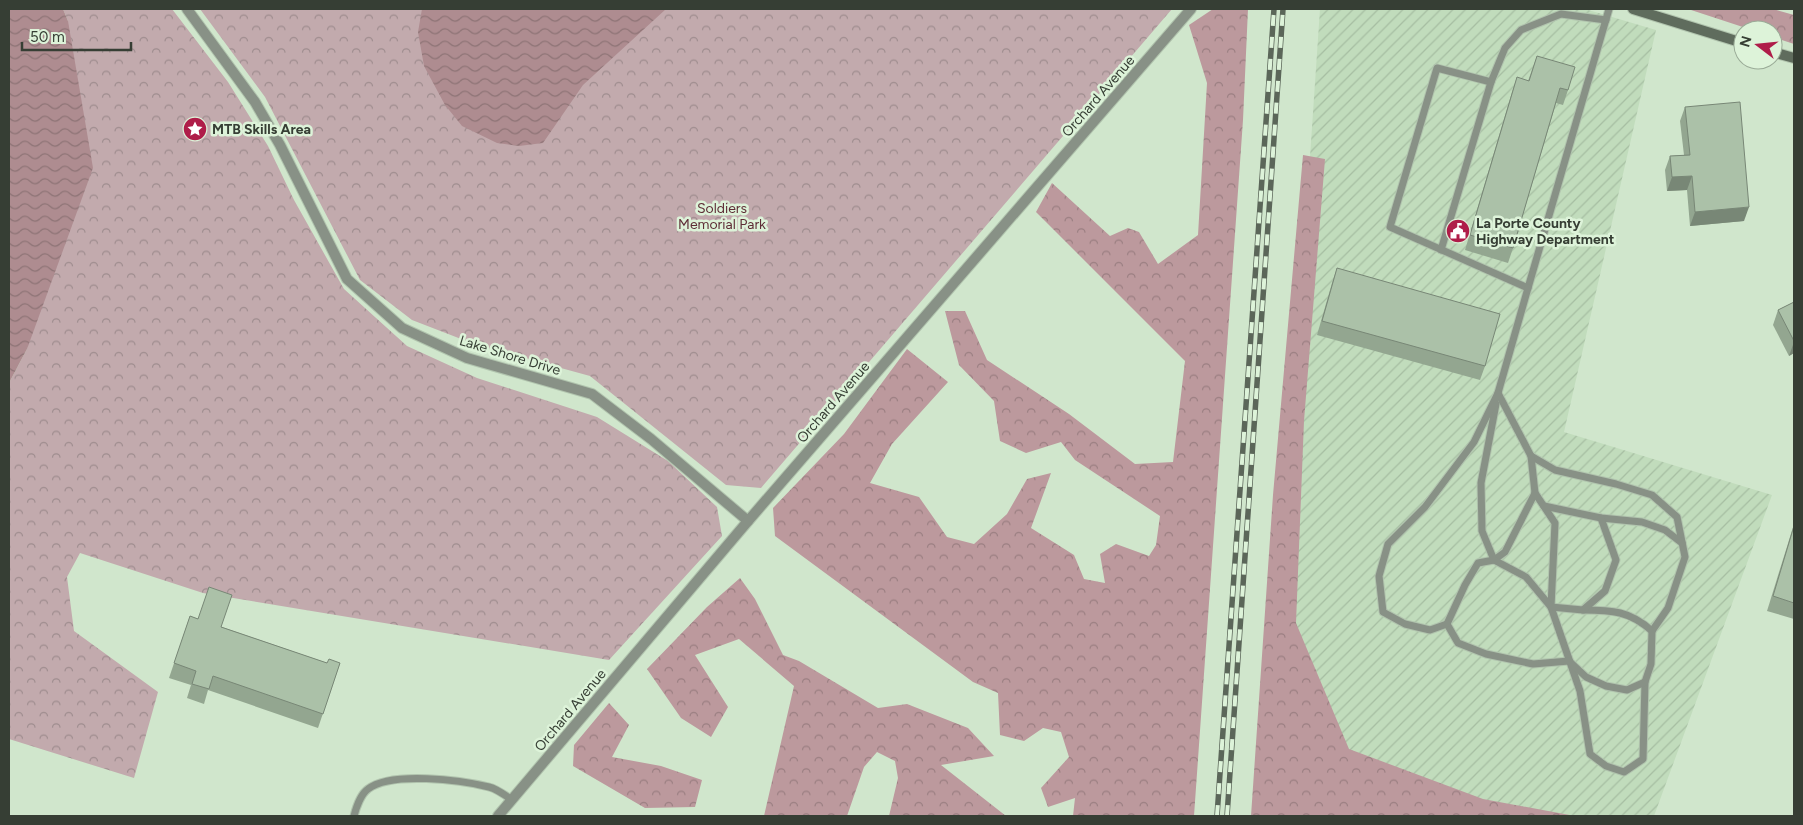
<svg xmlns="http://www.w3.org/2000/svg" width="1803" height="825" viewBox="0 0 1803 825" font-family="Figtree,sans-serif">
  <defs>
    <pattern id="industrial-furrows" width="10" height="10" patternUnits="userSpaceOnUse" patternTransform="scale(1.25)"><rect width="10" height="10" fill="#c1dcbc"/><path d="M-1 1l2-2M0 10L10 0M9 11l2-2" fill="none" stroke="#a6bea2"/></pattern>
    <pattern id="forest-crowns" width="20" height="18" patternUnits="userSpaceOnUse" patternTransform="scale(1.25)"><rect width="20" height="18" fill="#bc999d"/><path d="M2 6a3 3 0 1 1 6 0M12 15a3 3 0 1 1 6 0" fill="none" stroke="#9a7e81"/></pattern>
    <pattern id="park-crowns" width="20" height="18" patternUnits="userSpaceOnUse" patternTransform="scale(1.25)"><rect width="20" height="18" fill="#c2aaad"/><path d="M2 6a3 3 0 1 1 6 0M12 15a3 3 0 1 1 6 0" fill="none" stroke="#9e8c8e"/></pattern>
    <pattern id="water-waves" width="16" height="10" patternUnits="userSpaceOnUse" patternTransform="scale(1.25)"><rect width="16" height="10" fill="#ae8c90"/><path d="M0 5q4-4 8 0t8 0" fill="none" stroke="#8e7476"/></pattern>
  </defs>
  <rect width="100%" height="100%" fill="#d0e6cc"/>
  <path fill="url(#industrial-furrows)" d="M1320 9H1585L1656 30 1564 432 1772 495 1654 816H1491L1270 749Z"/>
  <g fill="url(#forest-crowns)">
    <path d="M1213 9H1248L1243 120 1194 816H1073L1075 798 1048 807 1041 788 1069 757 1061 732 1043 728 1024 741 1000 735 998 693 973 682 775 536 773 508 844 434 907 349 948 382 892 444 870 483 919 497 947 537 974 544 1007 514 1027 479 1051 473 1031 528 1074 555 1084 579 1105 583 1100 554 1116 544 1149 556 1156 545 1160 516 1075 460 1061 442 1026 453 1000 441 994 401 959 365 945 311H965L987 360 1069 414 1135 464 1173 462 1185 361 1036 212 1052 183 1110 236 1128 228 1139 232 1158 264 1198 235 1207 83 1189 25Z"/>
    <path d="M1688 9H1773L1794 15V44L1773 37V30H1752Z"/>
    <path d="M1303 155 1325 159 1304 421 1296 623 1349 749 1483 799 1575 816H1251L1273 495Z"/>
    <path d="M740 578 755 599 783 655 799 661 878 708 907 704 968 728 994 756 941 765 1006 816H889L898 778 895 761 877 752 864 767 847 816H764L794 686 739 639 695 655 728 707 711 737 681 718 647 669 707 607Z"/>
    <path d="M609 703 629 725 612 757 661 766 702 780 695 807 645 808 573 766 574 745Z"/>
  </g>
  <g fill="url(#park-crowns)">
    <path d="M63 9H172L228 82 268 146 294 200 344 289 407 346 477 378 597 417 668 461 717 507 722 536 609 660 203 593 80 553 67 577 74 631 158 692 134 778 9 739V383L27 349 68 21Z"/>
    <path d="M200 9H1172L761 488 726 485 590 376 474 344 412 320 360 280 265 97Z"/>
  </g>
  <g fill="url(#water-waves)">
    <path d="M9 9H63L68 21 93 168 27 349 9 383Z"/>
    <path d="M422 9H666L583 85 543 143 519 146 497 143 462 126 445 105 424 66 418 32Z"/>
  </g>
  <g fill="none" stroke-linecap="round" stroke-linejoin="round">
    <g stroke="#b1c4ae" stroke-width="9">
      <g id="lane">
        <path d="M1491 82 1437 68 1390 227 1528 288 1609 9"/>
        <path d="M1441 250 1491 82 1505 48 1521 30 1561 14 1606 20"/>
        <path d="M1528 288 1498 393 1531 456 1555 470 1616 484 1652 495 1677 517 1685 557 1668 608 1652 631C1630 611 1612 610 1583 610"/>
        <path d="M1496 404 1481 483 1482 531 1494 560 1505 552 1535 493 1531 456"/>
        <path d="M1535 493 1555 523 1551 607 1580 691 1590 754 1606 766 1624 772 1643 759 1645 682"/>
        <path d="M1544 506 1601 518 1642 522 1665 530 1682 543"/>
        <path d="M1601 518 1616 560 1605 591 1583 610 1551 607 1526 577 1494 560 1478 563 1465 585 1447 624 1458 643 1486 654 1533 664 1569 661 1586 677 1606 686 1627 690 1645 682 1651 664 1652 631"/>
        <path d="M1447 624 1430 630 1405 624 1383 612 1379 576 1388 544 1425 507 1474 442 1498 393"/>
        <path d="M354 816C356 808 361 794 368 789 391 771 461 780 489 787 497 789 505 795 512 800"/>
      </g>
    </g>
    <g stroke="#b1c4ae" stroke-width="12">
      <g id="street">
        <path d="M187 9 255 102 280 145 347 279 402 328 467 358 592 394 651 439 748 521"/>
        <path d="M498 816 748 521 1191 9"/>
      </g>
    </g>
    <g stroke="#b1c4ae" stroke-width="12">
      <g id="secondary">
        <path d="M1633 9 1743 43"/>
        <path d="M1773 52 1794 58"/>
      </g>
    </g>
    <use href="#lane" stroke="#889186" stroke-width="7"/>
    <use href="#street" stroke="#889186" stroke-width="10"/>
    <use href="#secondary" stroke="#5f6c5d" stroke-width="10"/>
    <g stroke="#5b6659" stroke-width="5.5">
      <g id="rail">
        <path d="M1217 816 1274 9"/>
        <path d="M1227 816 1283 9"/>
      </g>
    </g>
    <use href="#rail" stroke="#ddf3d9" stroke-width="4" stroke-dasharray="11" stroke-linecap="butt"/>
  </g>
  <g fill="#93a690">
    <path d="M1537 56 1568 90 1563 105 1556 103 1513 248 1508 263 1465 250 1512 92 1517 77 1528 81Z"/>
    <path d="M1685 107 1744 221 1690 226 1687 190 1667 191 1665 170 1670 156 1684 155 1680 121Z"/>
    <path d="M1337 268 1485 366 1480 380 1317 335 1332 283Z"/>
    <path d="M1794 302V353L1789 356 1773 325 1778 310Z"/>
    <path d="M1794 524V619L1767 611Z"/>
    <path d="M190 616 327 663H340L318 728 208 690 204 704 187 698 191 685 169 678Z"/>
  </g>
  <g fill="#788776">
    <path d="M1692 176 1687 190 1667 191 1672 177Z"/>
    <path d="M1749 207 1744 221 1690 226 1695 212Z"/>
    <path d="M1794 342V353L1789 356Z"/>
  </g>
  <g fill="#abc1a8" stroke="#788776">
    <path d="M1537 56 1575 67 1568 90 1560 88 1513 248 1470 235 1517 77 1529 81Z"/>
    <path d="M1740 102 1749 207 1695 212 1692 176 1672 177 1670 156 1690 155 1685 107Z"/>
    <path d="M1337 268 1500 314 1485 366 1322 321Z"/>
    <path d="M1794 302V341L1778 310Z"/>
    <path d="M1794 526V603L1773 596Z"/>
    <path d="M209 587 232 595 221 627 327 663 329 659 340 663 323 714 213 676 209 689 192 684 196 671 174 663 190 616 198 619Z"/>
  </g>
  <defs>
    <g id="sight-disc" transform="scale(1.25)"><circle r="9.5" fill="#af1d49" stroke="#ddf3d9"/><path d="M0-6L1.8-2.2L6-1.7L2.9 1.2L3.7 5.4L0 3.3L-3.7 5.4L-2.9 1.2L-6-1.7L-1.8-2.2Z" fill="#fff"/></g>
    <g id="civic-disc" transform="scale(1.25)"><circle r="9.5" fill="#af1d49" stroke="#ddf3d9"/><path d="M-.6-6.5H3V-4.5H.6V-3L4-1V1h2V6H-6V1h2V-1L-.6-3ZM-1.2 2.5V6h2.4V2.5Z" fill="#fff"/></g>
  </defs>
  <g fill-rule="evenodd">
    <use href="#sight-disc" x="195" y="129"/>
    <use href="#civic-disc" x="1458" y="231"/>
  </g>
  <g text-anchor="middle" stroke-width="5" stroke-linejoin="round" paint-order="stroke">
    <g font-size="14" fill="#363e34" stroke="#ddf3d9">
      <text transform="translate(1098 96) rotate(-49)" y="5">Orchard Avenue</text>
      <text transform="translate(510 355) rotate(17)" y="5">Lake Shore Drive</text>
      <text transform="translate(833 402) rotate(-49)" y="5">Orchard Avenue</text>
      <text transform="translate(570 710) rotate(-50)" y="5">Orchard Avenue</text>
    </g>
    <g font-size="14" font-weight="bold" fill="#363e34" stroke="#ddf3d9" text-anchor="start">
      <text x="212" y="134">MTB Skills Area</text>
      <text x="1476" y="228">La Porte County<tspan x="1476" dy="16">Highway Department</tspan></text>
    </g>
    <g font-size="14" fill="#5e2d36" stroke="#ddf3d9">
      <text x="722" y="213">Soldiers<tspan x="722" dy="16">Memorial Park</tspan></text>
    </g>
  </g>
  <rect width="1803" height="825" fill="none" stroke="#363e34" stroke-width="20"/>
  <g transform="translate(1758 45) rotate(286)"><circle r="24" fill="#ddf3d9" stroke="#9aab97"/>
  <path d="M0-4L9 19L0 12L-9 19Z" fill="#af1d49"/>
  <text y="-8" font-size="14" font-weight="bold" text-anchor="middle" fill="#363e34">N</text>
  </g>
  <path d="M22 42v8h109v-8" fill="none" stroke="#363e34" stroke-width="2.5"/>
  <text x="30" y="42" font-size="15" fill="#363e34" stroke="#ddf3d9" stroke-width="4" paint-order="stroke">50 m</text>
</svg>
